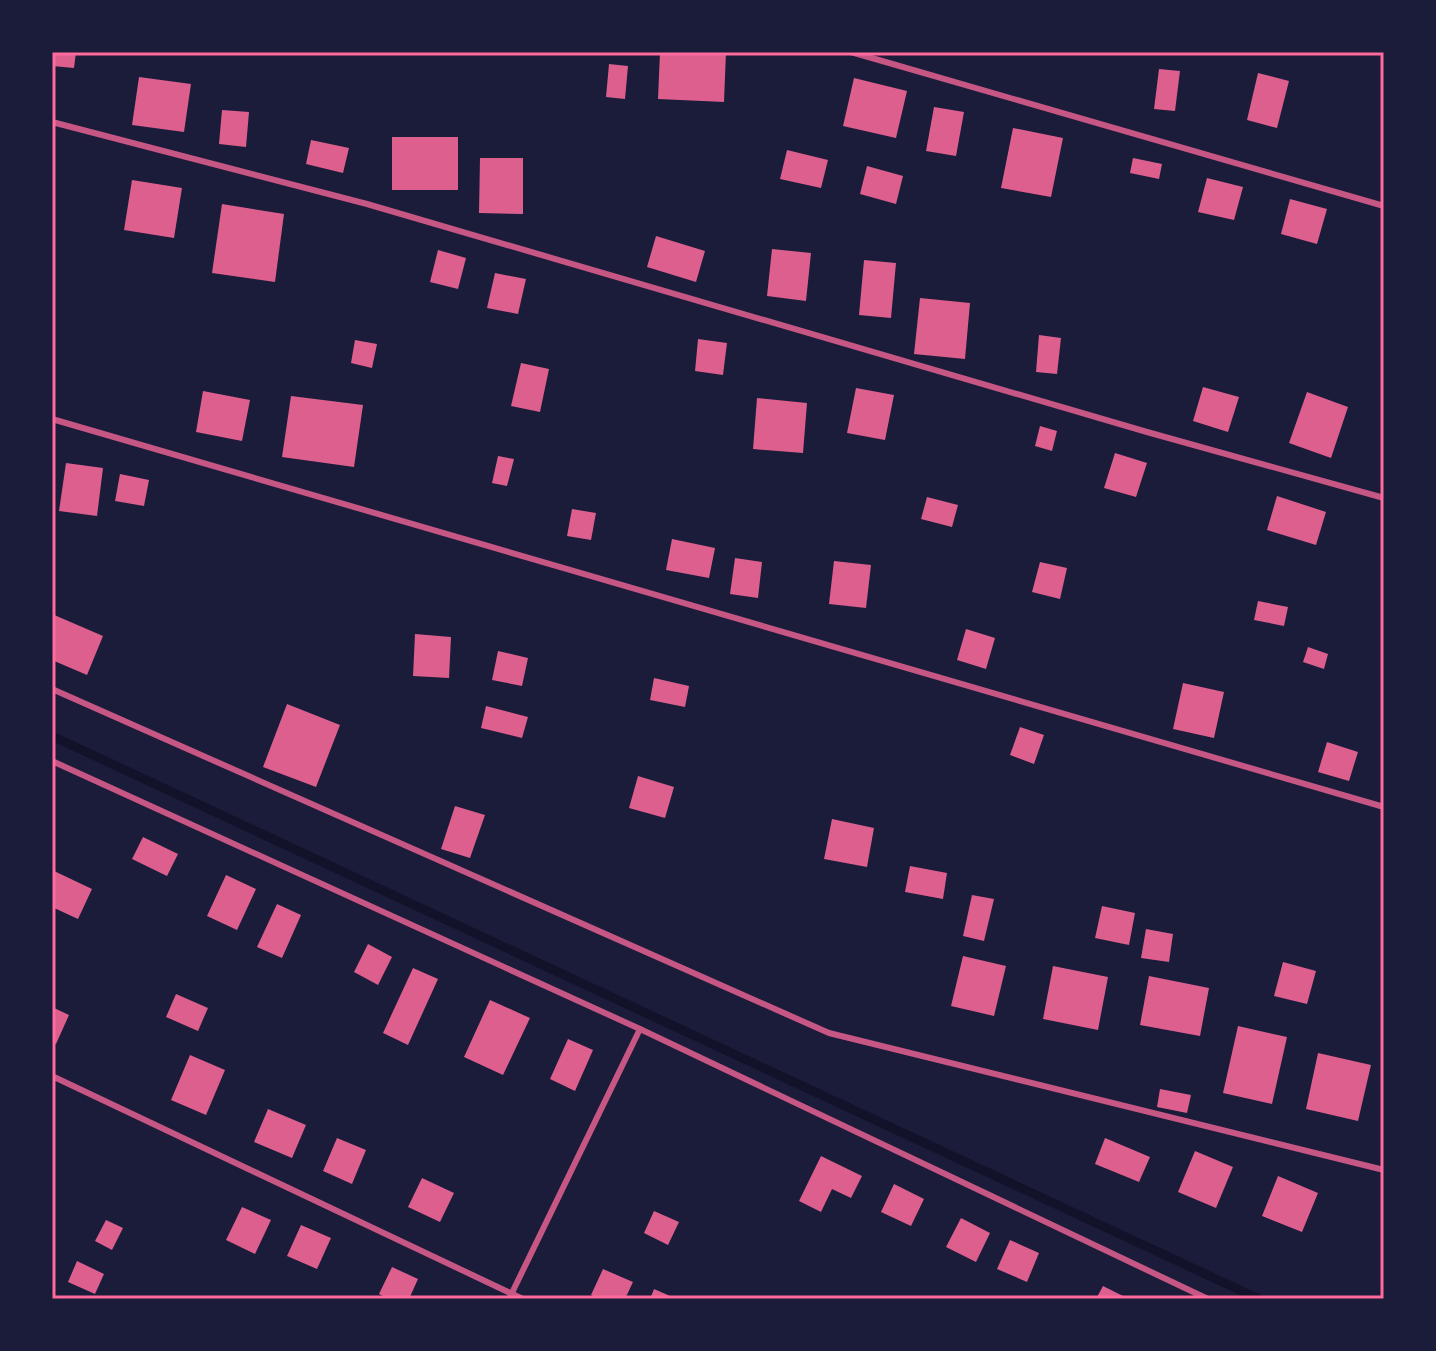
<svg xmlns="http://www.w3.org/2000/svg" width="1436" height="1351" viewBox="0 0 1436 1351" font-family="Commissioner,sans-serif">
  <rect width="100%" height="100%" fill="#1b1b3a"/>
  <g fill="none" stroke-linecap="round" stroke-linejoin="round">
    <path stroke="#12122b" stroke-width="9" d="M52 736 1259 1299"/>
  </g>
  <g fill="#dd5f8e">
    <path d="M52 52H76L74 68 52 66Z"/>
    <path d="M660 52H726L724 102 658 99Z"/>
    <path d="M609 64 628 66 625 99 606 97Z"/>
    <path d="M1159 69 1180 71 1175 111 1154 109Z"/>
    <path d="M1258 73 1289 81 1277 128 1247 120Z"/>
    <path d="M139 77 191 84 184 132 132 125Z"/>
    <path d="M854 78 907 91 896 138 843 126Z"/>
    <path d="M934 107 964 112 956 156 926 151Z"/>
    <path d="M222 110 249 112 246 147 219 144Z"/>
    <path d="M1013 128 1063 138 1051 197 1001 188Z"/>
    <rect x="392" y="137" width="66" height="53"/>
    <path d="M311 140 349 148 343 173 306 164Z"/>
    <path d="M787 150 828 160 821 188 780 179Z"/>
    <path d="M480 158H523V214L479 213Z"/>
    <path d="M1133 158 1162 164 1159 179 1130 173Z"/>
    <path d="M867 166 903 176 896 204 860 194Z"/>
    <path d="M1207 178 1243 187 1234 220 1198 212Z"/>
    <path d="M132 180 182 188 174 238 124 230Z"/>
    <path d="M1290 199 1327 209 1317 244 1281 234Z"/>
    <path d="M222 204 284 214 275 282 212 273Z"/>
    <path d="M656 236 705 251 696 282 647 267Z"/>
    <path d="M772 249 811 253 806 301 767 296Z"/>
    <path d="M438 250 466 258 458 289 430 282Z"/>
    <path d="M864 260 896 263 891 318 859 315Z"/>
    <path d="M495 273 526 279 518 314 487 308Z"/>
    <path d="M920 298 970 303 965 359 914 354Z"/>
    <path d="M1039 335 1061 338 1057 374 1036 372Z"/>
    <path d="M698 339 727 343 723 375 695 371Z"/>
    <path d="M355 340 377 344 372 368 351 363Z"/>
    <path d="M521 363 549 369 540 412 511 406Z"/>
    <path d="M1203 387 1239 397 1228 432 1193 421Z"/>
    <path d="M856 388 894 395 885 440 847 433Z"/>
    <path d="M203 391 250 400 242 441 196 432Z"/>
    <path d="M1307 392 1348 407 1331 458 1289 443Z"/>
    <path d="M291 396 363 405 354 467 282 457Z"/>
    <path d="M757 398 807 403 803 453 753 449Z"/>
    <path d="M1040 426 1057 431 1052 451 1035 446Z"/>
    <path d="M1115 453 1147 463 1136 497 1104 488Z"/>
    <path d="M498 456 514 459 507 486 492 483Z"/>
    <path d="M66 463 103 468 97 516 59 511Z"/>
    <path d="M120 474 149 480 144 506 115 501Z"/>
    <path d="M1277 496 1326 512 1316 545 1267 530Z"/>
    <path d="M927 497 958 505 952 527 921 519Z"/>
    <path d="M572 509 596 513 591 540 567 536Z"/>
    <path d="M672 539 715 548 709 578 666 570Z"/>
    <path d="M735 558 762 562 758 598 730 594Z"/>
    <path d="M834 561 871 565 866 608 829 604Z"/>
    <path d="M1040 562 1067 568 1060 599 1032 592Z"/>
    <path d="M1258 601 1288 607 1284 626 1254 620Z"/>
    <path d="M52 614 103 636 87 675 52 660Z"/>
    <path d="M966 629 995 638 986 669 957 660Z"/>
    <path d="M415 634 451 637 449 678 413 676Z"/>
    <path d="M1308 647 1328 654 1324 669 1303 662Z"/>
    <path d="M498 651 528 658 522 686 492 680Z"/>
    <path d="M654 678 689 686 685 707 650 700Z"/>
    <path d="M1183 683 1224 692 1214 738 1173 729Z"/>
    <path d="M287 704 340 725 316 787 263 767Z"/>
    <path d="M486 706 528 717 522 738 481 728Z"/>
    <path d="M1020 727 1044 735 1034 764 1010 755Z"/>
    <path d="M1327 742 1358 752 1349 781 1318 772Z"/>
    <path d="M638 776 674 787 665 818 629 808Z"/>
    <path d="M455 806 485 815 470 858 441 849Z"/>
    <path d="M832 819 874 828 867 867 824 859Z"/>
    <path d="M143 837 178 854 167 876 132 859Z"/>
    <path d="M910 866 947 873 943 899 905 892Z"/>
    <path d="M52 870 92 889 78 919 52 907Z"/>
    <path d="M226 875 256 889 237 930 207 916Z"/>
    <path d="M972 895 994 899 984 941 963 936Z"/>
    <path d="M277 904 301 915 282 958 257 947Z"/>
    <path d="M1102 906 1135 913 1129 945 1095 938Z"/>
    <path d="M1146 929 1173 934 1169 962 1141 958Z"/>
    <path d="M368 944 392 957 378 985 354 972Z"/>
    <path d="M963 956 1006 966 994 1016 951 1006Z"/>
    <path d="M1283 962 1316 971 1307 1004 1274 996Z"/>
    <path d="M1053 966 1108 977 1098 1030 1043 1019Z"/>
    <path d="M413 968 438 979 408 1045 383 1033Z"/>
    <path d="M1149 976 1209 988 1200 1036 1140 1025Z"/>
    <path d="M176 994 208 1008 198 1031 166 1017Z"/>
    <path d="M490 1000 530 1018 503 1075 464 1057Z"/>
    <path d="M52 1007 69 1015 56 1044 52 1042Z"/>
    <path d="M1238 1026 1287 1037 1272 1104 1223 1093Z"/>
    <path d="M568 1039 593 1050 575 1091 550 1079Z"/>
    <path d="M1318 1053 1371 1065 1358 1121 1306 1109Z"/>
    <path d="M190 1055 225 1070 206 1115 171 1100Z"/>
    <path d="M1160 1089 1191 1095 1187 1113 1157 1107Z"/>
    <path d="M268 1109 306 1125 292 1158 254 1142Z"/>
    <path d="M337 1138 366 1150 352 1184 323 1171Z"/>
    <path d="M1105 1138 1150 1157 1139 1182 1095 1164Z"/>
    <path d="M1195 1151 1233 1167 1216 1208 1178 1192Z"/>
    <path d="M821 1156 862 1176 851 1198 832 1189 821 1212 799 1201Z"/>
    <path d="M1278 1176 1318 1193 1302 1232 1262 1216Z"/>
    <path d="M422 1178 454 1193 440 1222 408 1207Z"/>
    <path d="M894 1184 924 1199 911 1226 881 1212Z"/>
    <path d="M242 1207 271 1220 255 1254 226 1240Z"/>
    <path d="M654 1211 679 1222 668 1245 644 1233Z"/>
    <path d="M961 1218 990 1233 976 1262 946 1247Z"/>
    <path d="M106 1220 123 1228 112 1250 95 1241Z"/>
    <path d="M301 1225 331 1238 317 1269 287 1256Z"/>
    <path d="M1010 1240 1039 1253 1027 1282 997 1269Z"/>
    <path d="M77 1261 104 1274 95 1294 68 1282Z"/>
    <path d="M392 1267 418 1279 409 1299H389L379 1294Z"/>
    <path d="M603 1269 633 1282 625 1299H599L591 1295Z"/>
    <path d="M1103 1286 1129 1299H1096Z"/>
    <path d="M654 1289 677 1299H650Z"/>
  </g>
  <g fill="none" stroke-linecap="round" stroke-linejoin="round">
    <g stroke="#c65784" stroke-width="6">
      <path d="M851 52 1384 206"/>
      <path d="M52 122 367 204 1147 432 1384 498"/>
      <path d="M52 419 1384 807"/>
      <path d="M52 689 829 1033 1384 1170"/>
      <path d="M52 761 640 1029 1208 1299"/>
      <path d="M52 1076 523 1299"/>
      <path d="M509 1299 640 1029"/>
    </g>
  </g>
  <rect width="1436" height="1351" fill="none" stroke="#1b1b3a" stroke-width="108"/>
  <rect x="54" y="54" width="1328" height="1243" fill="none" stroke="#ff6b9d" stroke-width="3"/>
</svg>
